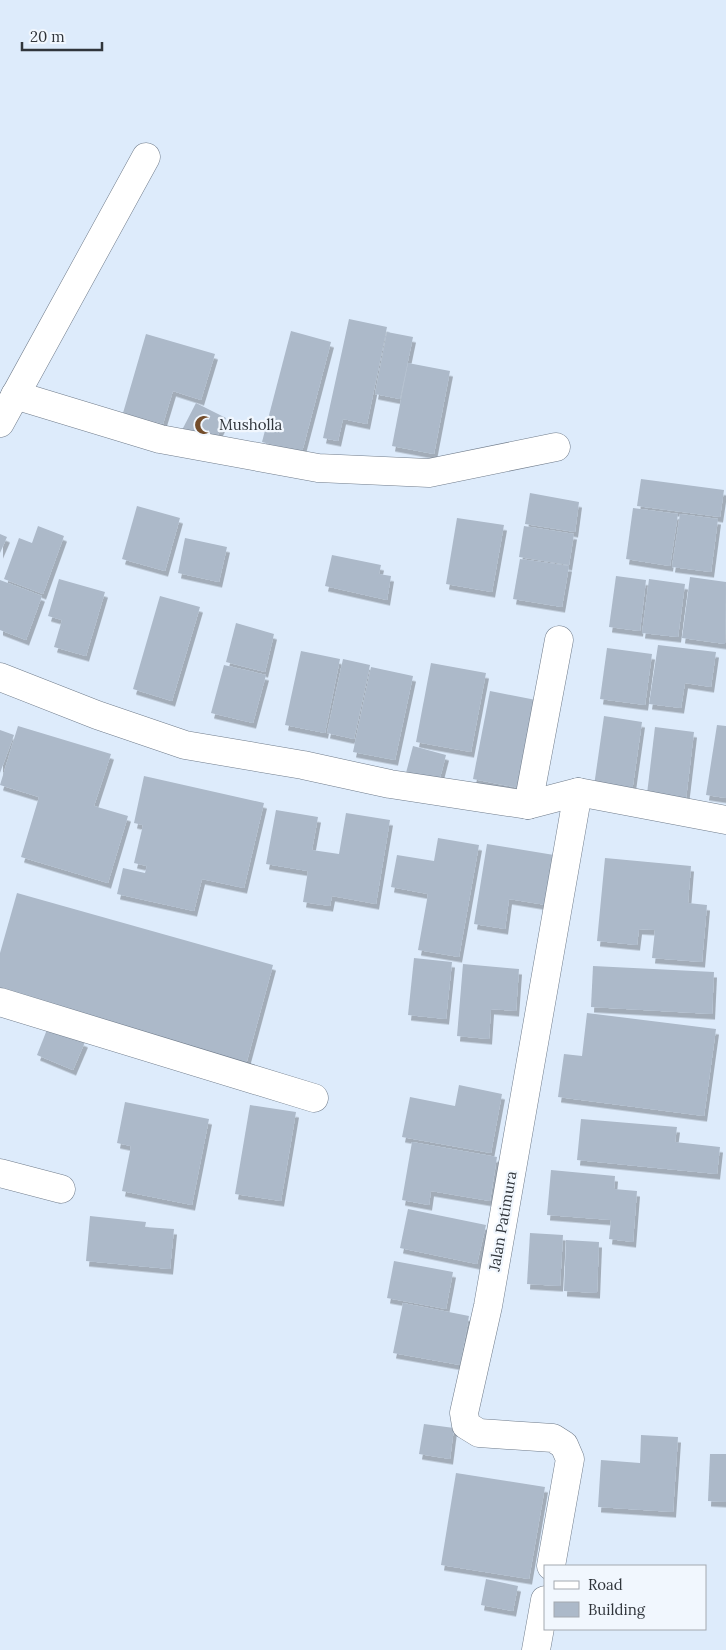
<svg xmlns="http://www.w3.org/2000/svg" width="726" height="1650" viewBox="0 0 726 1650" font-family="Lora,serif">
  <defs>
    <filter id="shadow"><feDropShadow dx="3" dy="5.5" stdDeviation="0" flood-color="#0004"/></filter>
  </defs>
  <rect width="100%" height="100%" fill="#ddebfb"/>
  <g fill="#acb9c9" filter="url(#shadow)">
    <path d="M349 319 387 327 367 424 343 419 338 441 323 438Z"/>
    <path d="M291 331 331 342 302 452 262 442Z"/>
    <path d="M387 332 413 337 400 399 375 394Z"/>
    <path d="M146 334 215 354 201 400 173 391 163 424 123 413Z"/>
    <path d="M408 363 450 371 434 454 392 446Z"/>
    <path d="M196 403 226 418 212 447 181 432Z"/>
    <path d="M641 479 724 490 720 517 637 506Z"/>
    <path d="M530 493 579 502 575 532 525 524Z"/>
    <path d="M137 506 180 518 165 571 122 559Z"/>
    <path d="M633 508 678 514 670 566 626 559Z"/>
    <path d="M680 514 718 519 711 572 672 567Z"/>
    <path d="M457 518 504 525 492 592 446 584Z"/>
    <path d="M38 526 64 536 43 594 4 579 19 538 32 543Z"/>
    <path d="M524 526 574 534 569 565 519 557Z"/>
    <path d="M0 534 7 537 0 553Z"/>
    <path d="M185 538 227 547 219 582 178 573Z"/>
    <path d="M332 555 381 565 379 574 391 576 387 600 325 586Z"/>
    <path d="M520 559 569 566 562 607 513 599Z"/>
    <path d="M616 576 646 580 640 631 609 627Z"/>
    <path d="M690 577 726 582 725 644 682 638Z"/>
    <path d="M59 579 105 592 86 656 54 647 62 620 48 616Z"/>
    <path d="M649 579 685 584 678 637 642 633Z"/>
    <path d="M0 580 42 596 26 640 0 630Z"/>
    <path d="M160 596 200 607 172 701 133 689Z"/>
    <path d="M236 623 274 634 265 672 226 662Z"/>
    <path d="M658 645 716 652 711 687 685 683 681 708 649 704Z"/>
    <path d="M607 648 652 654 645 705 600 699Z"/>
    <path d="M301 651 340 659 325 733 285 725Z"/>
    <path d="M343 659 370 665 354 739 327 733Z"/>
    <path d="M431 663 486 673 471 752 416 742Z"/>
    <path d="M224 665 266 675 253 723 211 713Z"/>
    <path d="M371 667 413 676 395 760 353 752Z"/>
    <path d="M490 691 536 700 519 788 473 779Z"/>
    <path d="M604 716 642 722 632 792 594 786Z"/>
    <path d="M717 725 726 726V798L706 795Z"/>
    <path d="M18 726 111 754 94 806 128 816 108 883 21 857 39 797 0 785Z"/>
    <path d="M655 727 694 732 686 799 647 794Z"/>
    <path d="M0 730 14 735 0 773Z"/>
    <path d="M413 746 446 755 439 782 406 773Z"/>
    <path d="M144 776 264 803 244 888 202 879 194 911 117 894 123 868 145 873 147 866 134 863 143 825 134 823Z"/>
    <path d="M276 810 318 817 312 850 339 854 346 813 390 820 376 904 332 896 330 906 303 902 308 871 266 864Z"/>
    <path d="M438 838 479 845 459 957 418 950 428 894 391 887 397 855 434 861Z"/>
    <path d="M487 844 554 855 546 905 509 899 505 929 474 924Z"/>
    <path d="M605 858 691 866 688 903 707 905 702 962 652 958 655 930 639 929 637 945 597 941Z"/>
    <path d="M17 893 273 965 244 1072 0 996V953Z"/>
    <path d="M414 958 452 962 446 1019 408 1015Z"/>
    <path d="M463 964 519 969 516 1011 491 1009 489 1039 457 1036Z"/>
    <path d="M593 966 714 972 712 1014 591 1007Z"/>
    <path d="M587 1013 716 1029 704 1116 558 1097 564 1054 582 1056Z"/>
    <path d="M48 1027 85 1042 73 1070 37 1055Z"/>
    <path d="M459 1085 502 1094 491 1153 402 1137 410 1097 455 1106Z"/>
    <path d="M125 1102 209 1119 192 1205 122 1191 131 1146 117 1143Z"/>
    <path d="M250 1105 296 1112 281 1201 235 1194Z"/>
    <path d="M581 1119 677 1127 675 1142 720 1147 717 1174 577 1160Z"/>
    <path d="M412 1142 497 1157 490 1201 431 1191 429 1205 402 1200Z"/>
    <path d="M551 1170 615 1176 614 1189 637 1191 633 1242 609 1239 611 1220 547 1215Z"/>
    <path d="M408 1209 486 1225 477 1264 400 1248Z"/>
    <path d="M90 1216 146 1222 145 1227 174 1229 170 1269 86 1261Z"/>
    <path d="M530 1233 563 1235 560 1286 527 1284Z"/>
    <path d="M566 1240 599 1242 597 1293 564 1291Z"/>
    <path d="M394 1261 453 1272 446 1309 387 1298Z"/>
    <path d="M403 1303 469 1316 460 1365 393 1353Z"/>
    <path d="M424 1424 454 1428 450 1459 419 1454Z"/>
    <path d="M641 1435 678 1437 673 1512 598 1507 601 1460 640 1463Z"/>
    <path d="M710 1454H726V1502L708 1501Z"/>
    <path d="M456 1473 545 1487 529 1579 441 1565Z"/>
    <path d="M486 1579 518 1586 513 1611 481 1605Z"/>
  </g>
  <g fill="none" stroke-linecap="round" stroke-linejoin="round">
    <g stroke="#707c8b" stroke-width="29">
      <g id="minor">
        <path d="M15 395 160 439 318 468 429 473 556 447"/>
        <path d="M0 423 146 157"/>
        <path d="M0 677 97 715 185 745 303 765 390 784 528 805 578 792 726 820"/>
        <path d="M528 805 559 640"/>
        <path d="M0 1002 314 1098"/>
        <path d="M0 1173 61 1189"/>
        <path d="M551 1566 570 1459 564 1445 553 1438 479 1433 466 1425 464 1413 488 1306 578 792"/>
        <path d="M536 1650 545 1600"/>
      </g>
    </g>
    <use href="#minor" stroke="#fff" stroke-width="28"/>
  </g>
  <defs>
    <g id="mosque-bare" transform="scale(1.5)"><path d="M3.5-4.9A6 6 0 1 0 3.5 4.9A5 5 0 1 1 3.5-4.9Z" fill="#744d2b" stroke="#f1f7fe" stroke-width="2.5" paint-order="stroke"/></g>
  </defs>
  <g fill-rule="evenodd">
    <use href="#mosque-bare" x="204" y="425"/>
  </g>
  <g text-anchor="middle" stroke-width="4.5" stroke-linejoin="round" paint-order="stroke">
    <g font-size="15" fill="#30353b" stroke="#f1f7fe" text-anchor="start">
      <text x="219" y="430">Musholla</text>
    </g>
    <g font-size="15" fill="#30353b" stroke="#f1f7fe">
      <text transform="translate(503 1221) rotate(-80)" y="5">Jalan Patimura</text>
    </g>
  </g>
  <rect x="544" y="1565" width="162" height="65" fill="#f1f7fe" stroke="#a4a9b0"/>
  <rect x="554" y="1581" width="25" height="8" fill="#ffffff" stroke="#a4a9b0"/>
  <text x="588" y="1590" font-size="15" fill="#30353b">Road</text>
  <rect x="554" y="1602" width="25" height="15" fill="#acb9c9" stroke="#a4a9b0"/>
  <text x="588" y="1615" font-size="15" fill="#30353b">Building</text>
  <path d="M22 42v8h80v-8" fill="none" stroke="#30353b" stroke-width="2.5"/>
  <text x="30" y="42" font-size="15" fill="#30353b" stroke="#f1f7fe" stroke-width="4" paint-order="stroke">20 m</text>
</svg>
